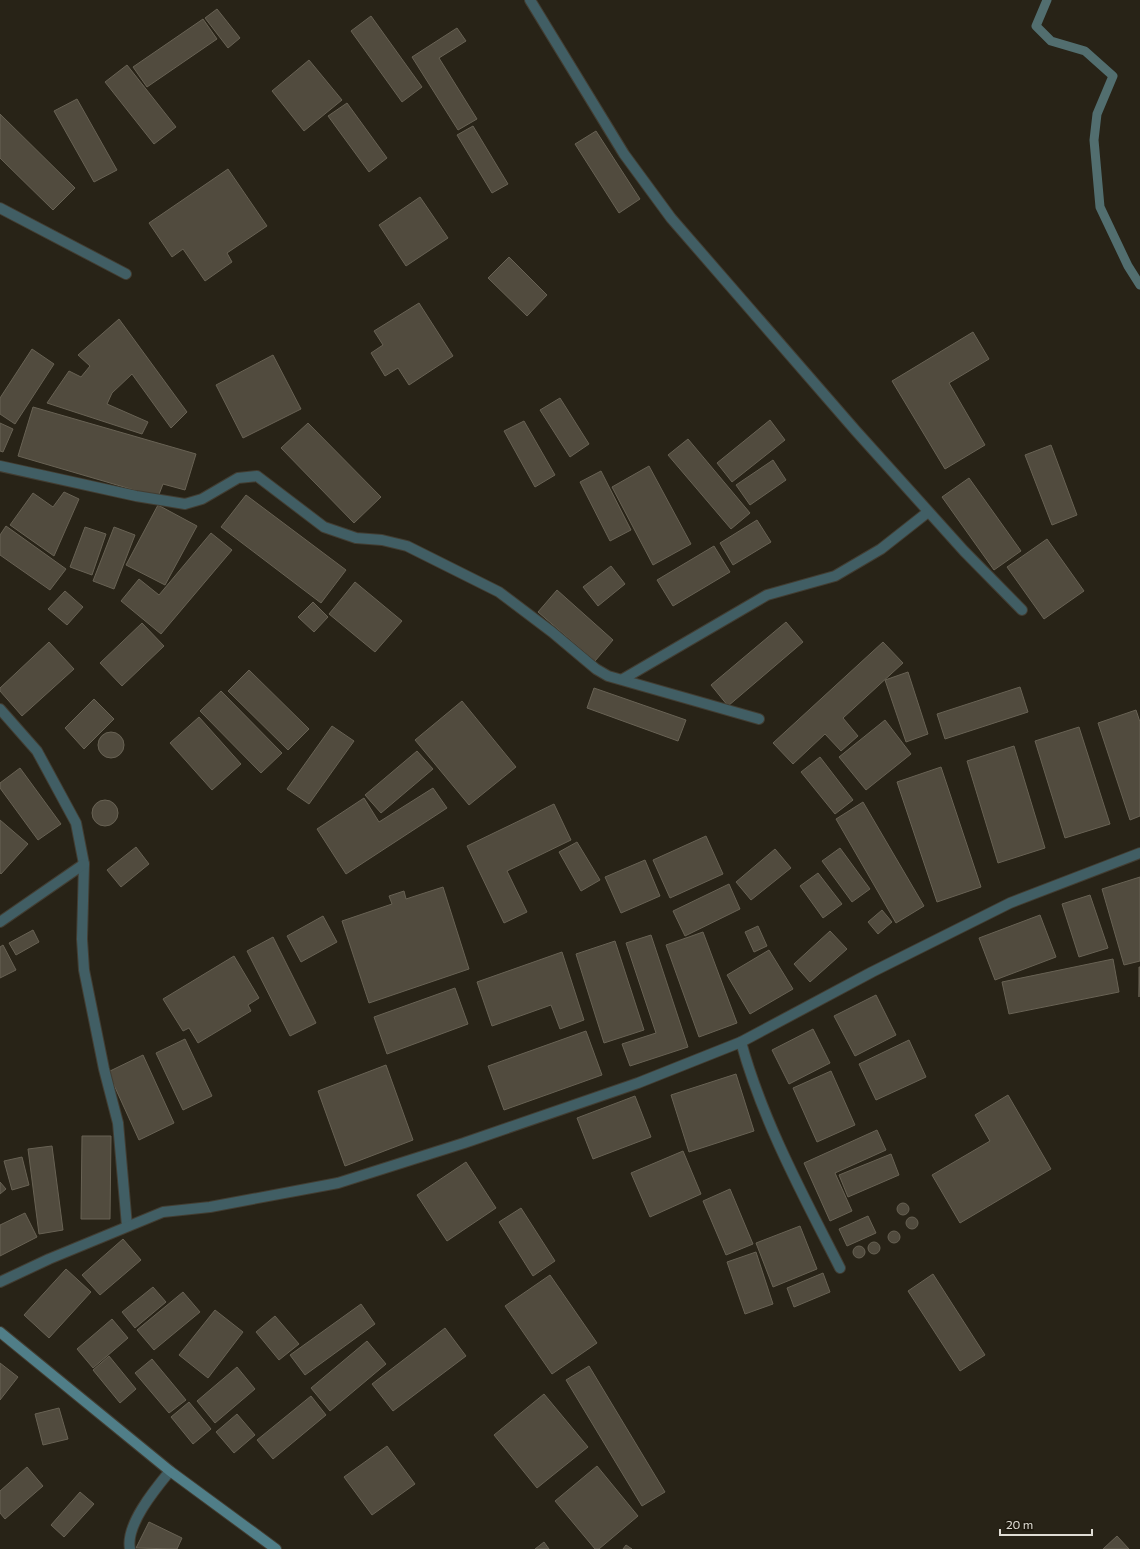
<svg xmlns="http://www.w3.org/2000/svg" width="1140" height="1549" viewBox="0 0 1140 1549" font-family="Commissioner,sans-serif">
  <rect width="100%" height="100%" fill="#282317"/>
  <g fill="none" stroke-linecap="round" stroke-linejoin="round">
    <path stroke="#526e6f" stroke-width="9" d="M1047 0 1036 26 1051 41 1085 51 1113 76 1097 114 1094 140 1100 207 1128 266 1140 285"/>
  </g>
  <g fill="#514b3e" stroke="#686254">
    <path d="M217 9 240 38 228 48 205 18Z"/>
    <path d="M371 16 422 87 402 102 351 31Z"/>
    <path d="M203 19 217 39 147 87 133 67Z"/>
    <path d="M457 28 466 41 439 58 477 119 458 130 412 57Z"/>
    <path d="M309 60 342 100 304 131 272 91Z"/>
    <path d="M127 65 176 127 154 144 105 82Z"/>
    <path d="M77 99 117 170 94 182 54 111Z"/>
    <path d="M347 103 387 158 369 172 328 116Z"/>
    <path d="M0 114 75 188 53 210 0 158Z"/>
    <path d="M473 126 508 184 492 193 457 135Z"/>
    <path d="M596 131 640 199 619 213 575 144Z"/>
    <path d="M228 169 267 226 227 253 232 262 205 281 183 249 172 257 149 223Z"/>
    <path d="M420 197 448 238 406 266 379 225Z"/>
    <path d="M509 257 547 295 527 316 488 278Z"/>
    <path d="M419 303 453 356 409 385 398 368 385 376 371 353 383 345 374 331Z"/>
    <path d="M119 319 187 412 171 428 132 374 112 393 107 404 148 422 142 434 47 403 69 371 81 377 90 366 78 355Z"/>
    <path d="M973 332 989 359 949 383 985 445 945 469 892 381Z"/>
    <path d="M32 349 54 364 15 424 0 414V398Z"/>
    <path d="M273 355 301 409 243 438 216 385Z"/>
    <path d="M560 398 589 444 570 457 540 410Z"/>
    <path d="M33 407 196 454 185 490 163 484 158 497 18 456Z"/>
    <path d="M770 420 785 440 732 482 717 463Z"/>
    <path d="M524 421 555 475 535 487 504 431Z"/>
    <path d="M0 423 13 429 3 452 0 451Z"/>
    <path d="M308 423 381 497 354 523 281 448Z"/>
    <path d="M688 439 750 513 731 529 668 455Z"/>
    <path d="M1051 445 1077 515 1052 525 1025 455Z"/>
    <path d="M773 460 786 480 750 505 736 485Z"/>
    <path d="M649 466 691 544 653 565 612 487Z"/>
    <path d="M601 471 631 530 610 541 580 482Z"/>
    <path d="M969 478 1021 551 994 570 942 497Z"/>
    <path d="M64 492 79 499 54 556 10 525 33 493 53 507Z"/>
    <path d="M246 495 346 570 321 603 221 527Z"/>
    <path d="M158 505 197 526 165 585 126 565Z"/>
    <path d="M757 520 771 542 733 565 720 543Z"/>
    <path d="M6 526 66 569 50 590 0 555V535Z"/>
    <path d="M85 527 106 534 92 575 70 567Z"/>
    <path d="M114 527 135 535 114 589 93 581Z"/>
    <path d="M211 533 232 550 161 634 121 601 139 579 159 595Z"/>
    <path d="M1047 539 1084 591 1044 619 1007 567Z"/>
    <path d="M714 546 730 572 673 606 657 580Z"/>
    <path d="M611 566 625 584 598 606 583 587Z"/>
    <path d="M355 582 402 621 375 652 329 614Z"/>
    <path d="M557 590 613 640 595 661 538 612Z"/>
    <path d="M65 591 83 607 67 625 48 609Z"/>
    <path d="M313 602 328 617 314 632 298 617Z"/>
    <path d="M786 622 803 642 728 706 711 685Z"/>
    <path d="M142 623 164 646 122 686 100 663Z"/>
    <path d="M49 642 74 669 22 716 0 691V688Z"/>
    <path d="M883 642 903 663 843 718 858 736 841 751 825 734 793 764 773 743Z"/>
    <path d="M249 670 309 729 288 750 228 691Z"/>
    <path d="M908 672 928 734 906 742 885 680Z"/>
    <path d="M1020 687 1028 712 945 739 937 714Z"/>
    <path d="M594 688 686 720 678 741 587 708Z"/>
    <path d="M221 691 282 753 261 773 200 711Z"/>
    <path d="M94 699 114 719 84 749 65 728Z"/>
    <path d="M462 701 516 767 469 805 415 740Z"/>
    <path d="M1136 710 1140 722V816L1130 820 1098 723Z"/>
    <path d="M199 717 241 764 212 790 170 743Z"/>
    <path d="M885 720 911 754 866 790 839 757Z"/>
    <path d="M332 726 354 741 309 804 287 789Z"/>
    <path d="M1079 727 1110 824 1065 838 1035 741Z"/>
    <circle cx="111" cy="745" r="13"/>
    <path d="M1014 746 1045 848 998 863 967 761Z"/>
    <path d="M417 751 433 769 381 813 365 795Z"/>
    <path d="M820 757 853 800 835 814 801 772Z"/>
    <path d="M941 767 981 887 937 902 897 782Z"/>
    <path d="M20 768 61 824 38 840 0 788V783Z"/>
    <path d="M433 788 447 808 346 874 317 829 364 798 379 822Z"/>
    <circle cx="105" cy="813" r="13"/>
    <path d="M863 802 924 906 896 923 836 819Z"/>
    <path d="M554 804 571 840 507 871 527 912 504 923 467 846Z"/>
    <path d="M0 820 28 844 1 874 0 873Z"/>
    <path d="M706 836 723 874 670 898 653 860Z"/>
    <path d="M577 842 600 880 581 891 559 852Z"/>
    <path d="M136 847 149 864 121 887 107 870Z"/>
    <path d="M840 848 870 889 852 902 822 861Z"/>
    <path d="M775 849 791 868 751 900 736 882Z"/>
    <path d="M645 860 660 896 621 913 605 877Z"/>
    <path d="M818 873 842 904 823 918 800 886Z"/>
    <path d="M1140 877V961L1124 965 1102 889Z"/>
    <path d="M729 884 740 909 685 936 673 911Z"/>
    <path d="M443 887 469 969 369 1003 342 921 392 904 389 896 404 891 406 899Z"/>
    <path d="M1090 895 1108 948 1079 957 1062 904Z"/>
    <path d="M882 910 892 922 878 934 868 922Z"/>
    <path d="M1040 915 1056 957 995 980 979 938Z"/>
    <path d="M323 916 337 942 301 962 287 936Z"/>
    <path d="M758 926 767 946 754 952 745 932Z"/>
    <path d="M33 930 39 942 16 955 9 943Z"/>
    <path d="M830 931 847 949 810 982 794 964Z"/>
    <path d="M703 932 737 1023 699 1037 666 945Z"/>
    <path d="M651 935 688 1047 630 1066 622 1044 656 1033 626 943Z"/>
    <path d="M273 937 316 1023 290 1036 247 951Z"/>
    <path d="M615 941 644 1030 604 1043 576 954Z"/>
    <path d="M3 945 16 970 0 978V947Z"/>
    <path d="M769 950 793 989 750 1014 727 975Z"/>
    <path d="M562 952 584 1020 560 1029 551 1005 492 1026 477 982Z"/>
    <path d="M234 956 259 998 248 1005 251 1011 198 1043 189 1028 183 1031 163 999Z"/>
    <path d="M1113 959 1119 992 1009 1014 1002 982Z"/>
    <path d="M1139 967H1140L1139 997Z"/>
    <path d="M455 988 468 1024 387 1054 374 1017Z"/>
    <path d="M876 995 896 1035 855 1056 834 1016Z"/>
    <path d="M813 1029 830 1063 789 1084 772 1050Z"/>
    <path d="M586 1031 602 1075 504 1110 488 1066Z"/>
    <path d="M185 1039 212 1096 183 1110 156 1053Z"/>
    <path d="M909 1040 926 1077 876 1100 859 1064Z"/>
    <path d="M143 1055 174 1123 139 1140 108 1072Z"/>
    <path d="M386 1065 413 1140 345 1166 318 1091Z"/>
    <path d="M831 1071 855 1125 817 1142 793 1088Z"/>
    <path d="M736 1074 754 1131 689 1152 671 1095Z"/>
    <path d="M1008 1095 1051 1169 960 1223 932 1175 990 1141 975 1115Z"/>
    <path d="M635 1096 651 1137 593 1159 577 1118Z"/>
    <path d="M877 1130 886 1150 835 1173 852 1211 830 1221 804 1163Z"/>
    <path d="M82 1136H111L110 1219H81Z"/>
    <path d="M52 1146 63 1230 39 1234 28 1149Z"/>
    <path d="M683 1151 701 1194 650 1217 631 1173Z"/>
    <path d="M891 1154 899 1175 848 1197 839 1175Z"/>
    <path d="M22 1157 29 1185 12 1190 4 1161Z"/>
    <path d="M466 1162 496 1208 447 1241 417 1195Z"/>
    <path d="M0 1182 6 1189 0 1194Z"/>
    <path d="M730 1189 753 1244 726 1255 703 1201Z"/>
    <circle cx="903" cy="1209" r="6"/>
    <path d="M521 1208 555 1261 533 1276 499 1222Z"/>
    <path d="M25 1213 37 1237 0 1256V1225Z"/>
    <path d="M868 1216 876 1233 847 1246 839 1229Z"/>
    <circle cx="912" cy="1223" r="6"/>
    <path d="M800 1226 817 1269 773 1287 756 1243Z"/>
    <circle cx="894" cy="1237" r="6"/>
    <path d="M123 1239 141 1260 100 1295 82 1275Z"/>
    <circle cx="874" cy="1248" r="6"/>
    <circle cx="859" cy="1252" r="6"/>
    <path d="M756 1252 773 1304 745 1314 727 1262Z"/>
    <path d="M66 1269 91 1292 49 1338 24 1315Z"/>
    <path d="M823 1273 830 1292 794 1307 787 1288Z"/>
    <path d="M933 1274 985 1355 960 1371 908 1291Z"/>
    <path d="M550 1275 597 1343 552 1374 505 1306Z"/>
    <path d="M153 1287 166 1302 135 1328 122 1312Z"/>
    <path d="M183 1292 200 1312 154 1350 137 1330Z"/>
    <path d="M361 1304 375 1324 305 1375 290 1355Z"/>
    <path d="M215 1310 243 1332 208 1378 179 1355Z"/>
    <path d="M275 1316 299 1344 279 1360 256 1332Z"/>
    <path d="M112 1319 128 1338 93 1368 77 1349Z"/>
    <path d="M445 1328 466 1356 393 1411 372 1384Z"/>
    <path d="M367 1341 386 1364 330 1411 311 1388Z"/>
    <path d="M109 1356 136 1389 120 1403 93 1370Z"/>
    <path d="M152 1359 186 1400 169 1413 135 1373Z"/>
    <path d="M0 1363 18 1377 0 1400Z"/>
    <path d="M589 1366 665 1492 642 1506 566 1380Z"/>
    <path d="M237 1367 255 1389 215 1423 197 1401Z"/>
    <path d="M544 1394 588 1447 537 1488 494 1435Z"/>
    <path d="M311 1396 326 1415 273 1459 257 1440Z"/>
    <path d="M189 1402 211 1429 193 1444 171 1417Z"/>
    <path d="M59 1408 68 1439 43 1445 35 1414Z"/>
    <path d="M237 1414 255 1435 234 1453 216 1432Z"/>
    <path d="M387 1446 415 1484 372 1515 344 1477Z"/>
    <path d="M597 1466 638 1516 599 1549H595L555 1501Z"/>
    <path d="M27 1467 43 1486 5 1519 0 1513V1491Z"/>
    <path d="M80 1492 94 1504 64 1537 51 1525Z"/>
    <path d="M149 1522 182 1538 177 1549 136 1548Z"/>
    <path d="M1117 1536 1129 1549H1103Z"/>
    <path d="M544 1542 549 1549H535Z"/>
    <path d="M626 1545 632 1549H623Z"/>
  </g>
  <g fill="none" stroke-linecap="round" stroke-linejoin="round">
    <g stroke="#423d32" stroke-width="12">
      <g id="street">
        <path d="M530 0 624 154 671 218 856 431 964 551 1022 610"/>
        <path d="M0 208 126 274"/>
        <path d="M0 466 136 496 185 504 202 499 238 478 257 476 324 527 356 538 382 540 407 546 499 592 552 632 596 669 608 676 759 719"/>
        <path d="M623 679 767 595 835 576 881 549 928 512"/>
        <path d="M0 709 37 751 76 823 84 864 82 939 84 970 104 1069 118 1123 127 1226"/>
        <path d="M0 922 84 864"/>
        <path d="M741 1042C763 1122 803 1195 840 1268"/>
        <path d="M0 1282 49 1259 163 1212 210 1207 338 1183 464 1143 638 1083 741 1042 872 972 1010 903 1140 853"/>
        <path d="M130 1549C125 1525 156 1488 170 1471"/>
      </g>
    </g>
    <g stroke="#423d32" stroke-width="12">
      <path id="secondary" d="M0 1332 170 1471 276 1549"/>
    </g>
    <use href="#street" stroke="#415e64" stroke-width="10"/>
    <use href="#secondary" stroke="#507e88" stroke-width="10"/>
  </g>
  <path d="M1000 1529v6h92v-6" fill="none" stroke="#e0ddd5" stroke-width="2"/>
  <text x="1006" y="1529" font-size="12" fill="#e0ddd5" stroke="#1f1a0e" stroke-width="3" paint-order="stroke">20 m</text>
</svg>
